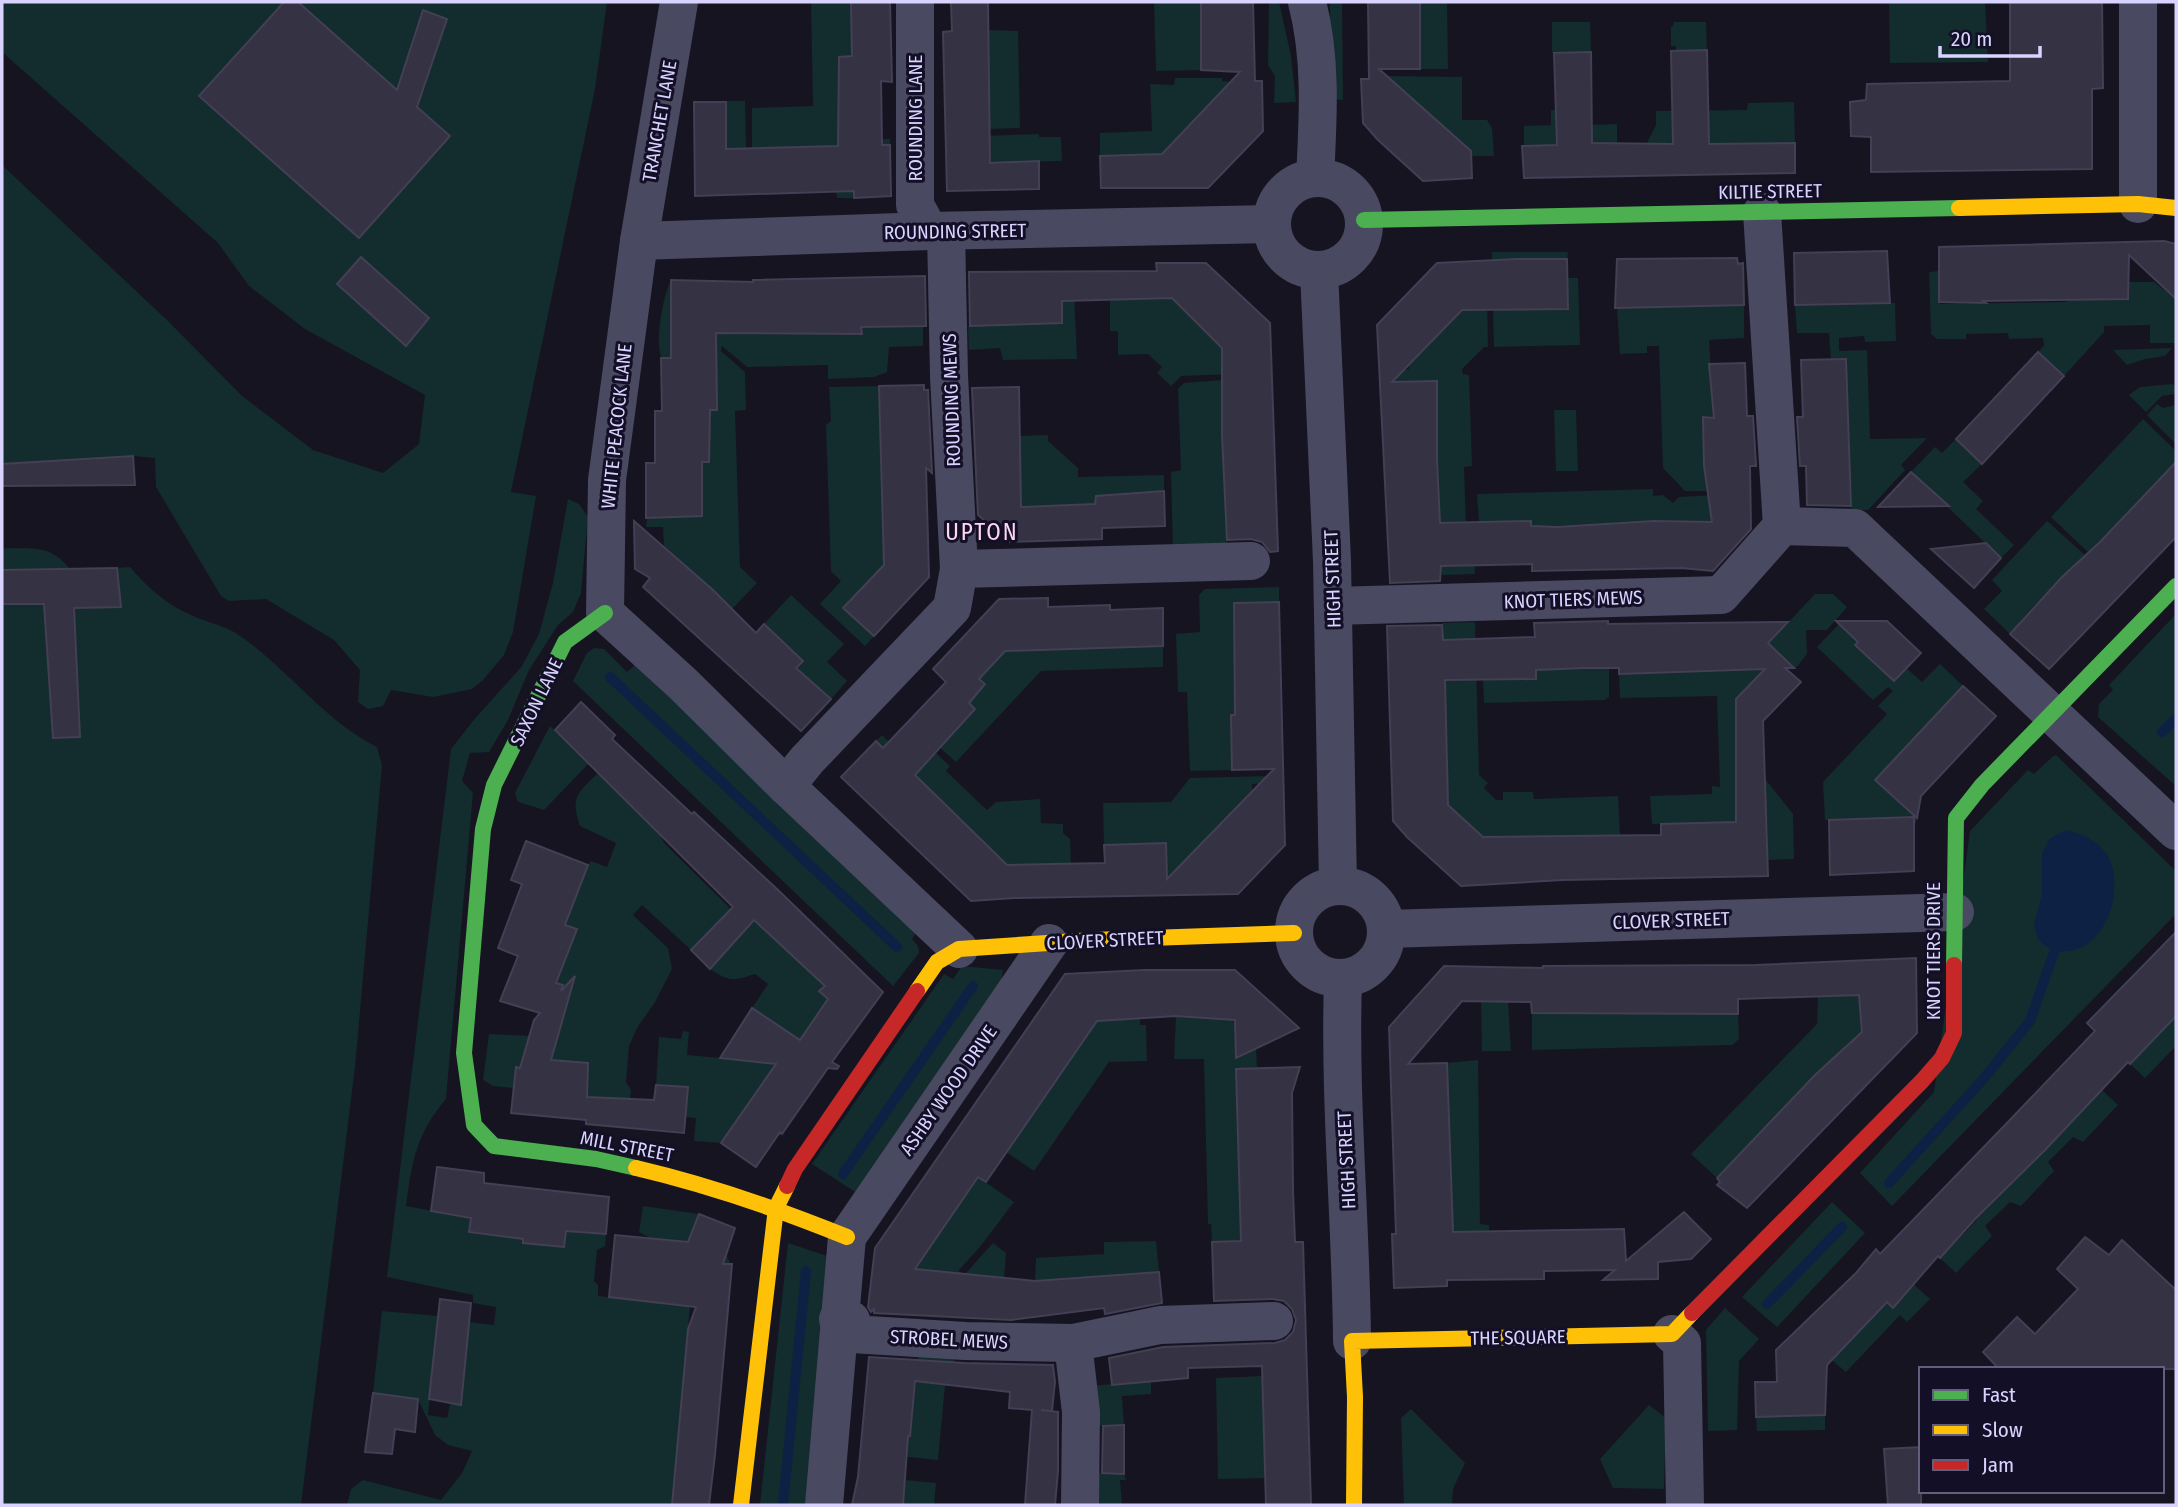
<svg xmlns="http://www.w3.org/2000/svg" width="2178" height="1507" viewBox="0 0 2178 1507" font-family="'Fira Sans Condensed',sans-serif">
  <rect width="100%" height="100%" fill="#161421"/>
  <g fill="#132c2d">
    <path d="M2 2H607L595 89 511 492 536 496 513 632 504 655 483 680 472 689 433 697 391 690 383 706 368 709 358 702 360 670 334 640 266 599 229 601 221 596 156 487 155 458 133 456 2 464V165L169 322 241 395 313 450 383 473 419 444 425 395 305 329 249 286 218 243 2 52Z"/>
    <path d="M811 2H851L852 56 839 57 838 140 890 139V145H874L853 169 854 198H837L836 191 801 147 726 149V101H745L746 148H752V108L813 106Z"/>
    <path d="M1154 2H1201V70L1156 71Z"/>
    <path d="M1269 2H1279L1291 56 1296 102 1274 103 1275 76 1268 65Z"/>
    <path d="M1330 2H1342L1343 100 1331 99Z"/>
    <path d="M1420 2H1447L1448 69H1420Z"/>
    <path d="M1889 2H1985L1988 62 1890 63Z"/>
    <path d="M1552 22H1590L1591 52 1552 53Z"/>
    <path d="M1674 22H1706L1707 50H1676V46H1671V27L1673 26Z"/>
    <path d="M989 30 1018 31 1020 128 990 129Z"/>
    <path d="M1388 76 1462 77V120H1487L1492 128 1494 156H1471V151L1391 113Z"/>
    <path d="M1175 78H1222V81L1232 82 1172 158 1148 154 1100 156V133L1152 131 1150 84 1174 85Z"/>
    <path d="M1794 102 1795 143H1647L1656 125V111L1747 110 1748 103Z"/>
    <path d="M1551 110H1556L1587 125 1617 124V143L1524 146V126L1551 125Z"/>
    <path d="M1039 134V137H1061L1062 161 979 163 947 137Z"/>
    <path d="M2066 244 2128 282H2154L2176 299V343H2150V325L2104 326V332L2064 376 2038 352 2044 345 2043 338 2009 339 2008 333 1966 334V339H1937L1931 334 1929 272 1939 271 1940 304 2067 302Z"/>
    <path d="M1492 252H1568L1567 259 1492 260Z"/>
    <path d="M1568 278H1578L1580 345 1494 347 1493 310 1568 309Z"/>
    <path d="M671 280 707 312 780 333 861 334V307L901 326H923V346L889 347 887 372 874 377 828 379V365L747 367 722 346 721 351 745 372 746 410 735 411 740 567 757 583 732 609 664 546 663 527H646L647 518 702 515V462H709L710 410C700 399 665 367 661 356 655 339 663 296 671 280Z"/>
    <path d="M1722 288V306L1744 305V338L1709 340 1714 418 1703 417 1704 466 1707 491H1685L1663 468 1659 346H1647V353L1620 354 1617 308Z"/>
    <path d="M1062 289 1074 290 1077 359 1003 360 1000 348 969 350 968 326 994 325V303L1039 323H1062Z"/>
    <path d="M1487 292 1488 347H1484L1462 369 1463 374 1469 375 1472 466 1464 467 1467 555H1474L1475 574 1442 575 1440 549 1387 475 1383 462 1438 460 1437 381 1381 382 1380 371 1409 369V351Z"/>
    <path d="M1192 297 1182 308 1221 345 1237 374 1181 376 1171 386 1157 373 1162 367 1148 354 1118 355V331H1110V300Z"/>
    <path d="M1839 303H1895L1896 341 1865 342 1864 336 1839 338V351L1867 350 1870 439 1927 438 1901 465 1905 470 1868 510H1852L1851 483H1836V462L1850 461 1846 360H1831L1829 333H1797L1795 305Z"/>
    <path d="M2172 348 2165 356 2145 359 2127 365 2113 350Z"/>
    <path d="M1222 380V438L1227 553 1173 554 1171 472 1181 470 1178 389 1184 383Z"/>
    <path d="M2172 384 2176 387V394L2162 396 2146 412 2129 395 2140 387Z"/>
    <path d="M879 386 884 568 844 608 874 636 865 646 820 604 841 581 831 571 826 425 831 421 829 387Z"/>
    <path d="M2157 404 2163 408 2176 405V444L2147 415Z"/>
    <path d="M1554 410H1576L1578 471H1556Z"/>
    <path d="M2143 419 2176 451V462L2089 553 2051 517Z"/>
    <path d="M1048 435V441L1078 468V477L1164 475V491L1096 496 1095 504 1020 506 1019 436Z"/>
    <path d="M1956 439 1982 464 1963 482 1983 501 1976 509 2014 545 2001 558 1911 472 1935 447 1942 453Z"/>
    <path d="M1653 489V496L1663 495 1673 503 1679 497 1715 495V528L1679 521H1654L1531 527 1530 521 1479 522 1477 494Z"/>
    <path d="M568 499 579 504 588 517 581 593 573 612 558 625 529 670 508 720 489 752 470 753 462 781 473 793 446 1099C416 1134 412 1162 406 1206L471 1218 469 1232 480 1233 484 1181 490 1184 486 1217 555 1190 549 1245 566 1231 606 1234 605 1246 597 1250 594 1281 598 1285V1296L644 1301 652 1239 639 1232 643 1206 699 1214 689 1241 726 1255 731 1264 694 1262 672 1505H347L351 1489 363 1480 441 1500 462 1473 472 1451 448 1445 435 1435 418 1399 373 1393 382 1311 439 1316 428 1415 447 1418 469 1322 494 1325 496 1307 473 1303V1295L387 1277 451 749 472 722 522 666 539 634 553 583Z"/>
    <path d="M2047 521 2085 555 2027 613 2010 634 1984 609 2002 591 1992 580Z"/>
    <path d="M7 548C37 549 50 545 70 569L2 570V549Z"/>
    <path d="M130 567C148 588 167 605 193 616 206 622 222 625 234 632 286 665 321 719 377 747L382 765 355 1067 301 1505H2V604H44L53 738 74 608 121 607 117 568Z"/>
    <path d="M1279 587V602L1234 603 1235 705 1281 714 1231 715 1232 770 1190 771 1187 692H1178L1176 634 1200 632 1199 595 1205 589Z"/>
    <path d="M1815 594H1833L1847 607 1827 630H1806L1807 654 1795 669 1779 654 1738 697 1764 720V727H1736L1737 781 1766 780 1793 814 1794 859 1768 860 1767 821 1652 824 1650 796 1712 794V786L1720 787 1717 696 1620 698 1619 674 1717 670 1751 662Z"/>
    <path d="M791 595 844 644 827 662 847 681 831 699 785 681 803 661 764 624Z"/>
    <path d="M2176 614V786L2098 717 2099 704 2113 690 2109 685Z"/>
    <path d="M1475 622 1479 775 1488 783 1484 788 1496 800H1503V792H1533L1534 799 1618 796 1620 835 1535 838 1516 882 1424 780 1391 781V772L1448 770 1446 712 1391 713 1444 648 1442 623Z"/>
    <path d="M1839 624 1858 642 1856 646 1893 681 1906 668 1922 682 1940 664 1963 686 1875 779 1917 817 1916 823 1887 819 1825 820 1823 782 1887 714 1878 706 1893 691 1888 687 1873 700 1817 647Z"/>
    <path d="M1015 640 1038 650 1163 646V667L1041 671 956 762 940 748 975 710 969 703 985 684 979 679Z"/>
    <path d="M594 648 604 649 627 672 636 664 917 932 912 939 918 946 919 953 893 986 573 681 587 653Z"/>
    <path d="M1609 667V697L1605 700 1484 703 1483 679 1536 669Z"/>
    <path d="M550 726 589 763 544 810 518 802 515 793Z"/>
    <path d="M882 735 906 758 923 741 950 766 946 771 987 810 996 802 1040 799 1041 823 1063 824V833L1070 839 1072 898 1066 897 1065 864 1012 865 1013 898 1002 899 1001 866 876 741Z"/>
    <path d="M2056 755 2176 871V914L1892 1206 1860 1173 1934 1092 1970 831 2028 770 2034 774 2052 757Z"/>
    <path d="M598 773 660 834 664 843 739 917 752 919 797 960 824 934 838 949 836 974 820 991 829 1000 749 1110 782 1134 776 1138 741 1115 721 1143 694 1141 696 1118 686 1117 688 1088 656 1085 659 1037 681 1039 683 1031 689 1032 687 1055 731 1059 733 1036 741 1025 765 1041 776 1025 752 1008 768 984 755 974C734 981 729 982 710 969L734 942 715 925 691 950 642 905 633 915 668 948 672 969 655 1002 637 1028 629 1046 626 1082 631 1090 630 1100 587 1097 588 1063 561 1060 559 1072 516 1067 513 1088 493 1086 483 1080 489 1034 530 1036 532 1025 557 1034 571 989 556 983 576 930 566 925 588 865 591 861 607 867 616 843 580 826C570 797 577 794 598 773Z"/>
    <path d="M1271 776V783L1252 784 1253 825 1215 865 1178 867 1179 895H1168L1166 843 1104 845 1103 803 1171 802 1190 778Z"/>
    <path d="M1857 961 1862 1036 1843 1049 1824 1066 1717 1178 1691 1154 1817 1024 1818 996Z"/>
    <path d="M962 966 1003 970 1001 982 860 1195 812 1164 944 974 953 979Z"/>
    <path d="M1481 1002H1508L1511 1051H1482Z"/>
    <path d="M2176 1008V1046L2145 1078 2130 1064 2172 1020 2169 1016Z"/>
    <path d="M1532 1013 1738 1014 1739 1039 1732 1045 1532 1050Z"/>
    <path d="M1176 1016 1231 1019 1256 1049 1257 1068 1236 1069 1240 1195 1255 1241 1212 1242 1211 1224H1208L1204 1059H1174Z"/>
    <path d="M1140 1017V1025H1146L1147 1061 1109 1062 1034 1171 1006 1152 1097 1021Z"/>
    <path d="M1478 1060 1480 1224 1489 1225V1232L1430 1238 1452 1190 1447 1063Z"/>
    <path d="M2102 1090 2118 1105 2083 1142 2073 1137 2048 1162 2054 1171 2021 1206 2010 1202 1985 1226 1992 1236 1956 1273 1940 1258 1977 1220 1973 1215 2001 1193Z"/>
    <path d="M978 1177 1014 1202 979 1248 958 1271 965 1274 993 1243 1006 1253 1004 1279 912 1272Z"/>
    <path d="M1832 1202 1865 1233 1777 1327 1742 1297Z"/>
    <path d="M1156 1241 1159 1272 1035 1281 1036 1258 1104 1254V1242Z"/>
    <path d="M788 1243 827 1256 807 1505H760Z"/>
    <path d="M1913 1284 1930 1299 1907 1322 1900 1315 1846 1372 1832 1360 1857 1331 1887 1302 1893 1307Z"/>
    <path d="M1725 1308 1759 1339 1739 1361 1737 1430 1708 1431 1706 1330Z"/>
    <path d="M919 1353 954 1357 953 1386H945L938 1460 899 1456 902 1436H910Z"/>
    <path d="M1262 1376 1266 1478 1218 1479 1216 1378Z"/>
    <path d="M1151 1380V1394L1122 1396 1124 1425 1094 1426 1092 1386Z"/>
    <path d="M1649 1405 1666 1418 1664 1489 1613 1488 1600 1459Z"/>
    <path d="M1411 1409 1465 1463 1453 1489 1452 1505H1404L1401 1418Z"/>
    <path d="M1825 1415V1430L1757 1431 1756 1417Z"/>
    <path d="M1096 1473 1124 1474 1126 1480H1120L1122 1505H1091Z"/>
    <path d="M905 1480 936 1483 934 1505H903Z"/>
  </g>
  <path fill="#0d2144" d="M2066 830C2083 833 2103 844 2110 860 2121 887 2111 929 2086 945 2076 951 2066 951 2054 952L2038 940 2034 924 2042 895V853L2050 838Z"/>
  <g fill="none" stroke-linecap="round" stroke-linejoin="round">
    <g stroke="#0d2144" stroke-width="10">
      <path d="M610 677 897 947"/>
      <path d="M2162 732 2176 719"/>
      <path d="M843 1174 973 986"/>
      <path d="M1889 1183 1985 1077 2030 1021 2054 952"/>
      <path d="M1767 1304 1842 1227"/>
      <path d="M783 1505 806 1271"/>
    </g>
  </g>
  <g fill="#343243" stroke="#433f54" stroke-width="2" fill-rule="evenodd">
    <path d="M284 2H298L397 90 423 10 447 19 417 107 450 136 359 238 199 96Z"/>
    <path d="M851 2H890L892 82 881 81 882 145H890L891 196 854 198V191L695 196 694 102H726V149L838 146 839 57 852 56Z"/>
    <path d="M951 2H988L990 163 1039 161V189L947 191 943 32 952 31Z"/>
    <path d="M1201 2H1253L1255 81H1262L1263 131 1208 188H1101L1100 156 1162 154 1240 72 1201 70Z"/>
    <path d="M1368 2H1420V69H1379L1471 151 1472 178 1423 181 1378 140 1363 123 1361 79H1369Z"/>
    <path d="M2010 2H2102L2103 88 2092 89V169L1871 172V137L1851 136 1850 102 1866 100 1867 84 2010 81Z"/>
    <path d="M1707 50 1709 144 1795 143V173L1524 178 1522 146 1557 145 1554 53 1591 52 1592 143 1673 144 1671 51Z"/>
    <path d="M2164 241 2176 244V299L2129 255 2128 299 1983 301 1986 303 1939 302V247Z"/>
    <path d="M1887 251 1890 303 1795 305 1794 253Z"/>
    <path d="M361 257 429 318 406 346 337 284Z"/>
    <path d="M1737 258 1738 264 1743 263 1744 305 1615 308 1617 259Z"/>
    <path d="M1517 259H1567L1568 309 1462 310 1392 382 1437 381V460L1440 523 1531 521V526L1556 527 1654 521 1712 522 1704 466 1703 417 1714 418 1709 364 1745 363 1747 416H1753L1756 466H1750L1751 529 1713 571 1681 568 1532 571V564L1441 566 1440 581 1390 583 1377 325 1437 263Z"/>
    <path d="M1156 263H1206L1270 323 1278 551 1270 552 1262 542 1251 539 1227 540 1222 435V348L1172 298 1062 301V323L970 326 969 272 1157 271Z"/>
    <path d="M925 276 926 326 861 327 862 334 716 333 717 410H710L709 462H702V516L646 518V463H655V411H662L661 358H671V280L753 282V280Z"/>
    <path d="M2038 352 2064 376 1982 464 1956 439Z"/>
    <path d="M1846 359 1851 506 1807 505 1806 466H1800L1797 417H1803L1801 360Z"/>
    <path d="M924 385V390H928L932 473 926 468 929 577 874 636 843 608 884 565 879 386Z"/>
    <path d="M1019 387 1021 507 1095 504 1096 496 1164 491 1165 526 1102 528V539L1010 542 978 515 972 388Z"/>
    <path d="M133 456 135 485 2 486V464Z"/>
    <path d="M2176 462V537L2049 669 2010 634 2062 577 2100 542Z"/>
    <path d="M1911 472 1949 506 1878 507Z"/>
    <path d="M634 521 713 590 756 633 764 624 803 661 796 668 831 699 801 731 643 587 650 578 635 569Z"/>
    <path d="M1986 543 2001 558 1974 588 1931 549Z"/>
    <path d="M117 568 121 607 74 608 80 737 53 738 44 604H2V570Z"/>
    <path d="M1048 598V607L1110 605V610L1163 608V646L1005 651 979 679 985 684 969 703 975 709 915 775 1007 865 1105 863 1104 845 1166 843 1167 879 1274 769 1232 770 1231 715H1235L1234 603 1279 602 1285 845 1238 894 1014 898 971 901 841 777 876 741 883 748 946 682 933 669 999 599Z"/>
    <path d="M1608 621V624L1788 622 1768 643 1794 668H1785L1801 682 1763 721 1768 876 1562 880 1461 886 1407 837 1393 821 1387 626 1442 625 1443 640 1535 637 1534 623ZM1584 668H1619V674L1765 669 1736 699V822L1661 824V835L1483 837 1448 805 1445 680 1536 679V670Z"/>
    <path d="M1836 621H1887L1921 653 1894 681 1855 645 1858 642Z"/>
    <path d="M1963 686 1996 716 1921 796 1917 818 1875 780Z"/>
    <path d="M581 702 615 735 612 739 692 814 694 812 778 890 883 992 832 1062 839 1066 837 1069 828 1068 782 1134 780 1132 756 1167 721 1143 776 1064 720 1058 752 1008 800 1040 828 999 819 991 825 986 754 920 710 969 691 950 733 907 555 730Z"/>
    <path d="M1914 817V871L1830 875 1829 820Z"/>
    <path d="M526 841 588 865 565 925 577 929 556 983 563 985 561 991 575 976 551 1060 588 1063 587 1097 654 1100 656 1085 688 1087 684 1133 586 1124V1120L511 1113 516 1067 520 1068 534 1020 540 1013 500 1001 518 956 498 948 522 884 511 880Z"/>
    <path d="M2176 932V1016L2130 1064 2128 1062 2045 1150 1976 1218 1940 1258 1938 1256 1893 1308 1887 1302 1827 1365 1825 1415 1756 1417 1755 1382H1777L1776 1350 1856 1273 1876 1249 1880 1254 2007 1123 2095 1031 2087 1023Z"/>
    <path d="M1916 958 1917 1033 1747 1208 1717 1185 1720 1182 1717 1178 1815 1075 1862 1032 1859 995 1738 999V1014L1532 1013 1531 1002 1462 1001 1408 1064 1447 1063 1453 1232 1624 1229 1626 1261 1684 1212 1711 1239 1691 1259 1658 1262V1279L1603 1280 1615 1270 1544 1271V1279L1447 1280V1286L1394 1288 1392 1234H1396L1389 1027 1444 966 1543 968V966L1756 965Z"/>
    <path d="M1145 970H1235L1299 1028 1236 1058 1235 1020 1176 1016 1097 1021 986 1182 978 1177 915 1269 1035 1281 1159 1272 1162 1303 1105 1314 1104 1308 1011 1320 874 1313V1309L871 1312 868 1307 875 1248 1065 974Z"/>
    <path d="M1300 1067 1292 1093 1293 1191 1295 1242H1303L1311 1505H1266L1262 1366 1188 1368V1378L1112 1385 1109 1358 1163 1347 1275 1343 1285 1340 1293 1332 1296 1320 1292 1309 1284 1301 1273 1299 1214 1301 1212 1242 1241 1241 1236 1069Z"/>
    <path d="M437 1167 484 1173V1183L609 1197 606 1234 566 1231 564 1247 523 1243V1239L469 1232 471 1218 431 1211Z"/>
    <path d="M699 1214 735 1228 723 1264H732L715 1455 709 1505H672L688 1329 696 1307 609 1297 615 1235 688 1242Z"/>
    <path d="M2085 1237 2109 1255 2122 1240 2176 1290V1369H1999L1983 1352 2017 1317 2035 1334 2078 1289 2057 1269Z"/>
    <path d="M440 1299 471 1303 461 1405 429 1399Z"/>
    <path d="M869 1357 964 1363 1053 1365 1055 1382 1052 1411 1041 1410 1058 1412V1471L1055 1505H1025L1032 1410 1009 1408 1010 1392 915 1381 910 1436H908L903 1505H852L858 1477Z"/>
    <path d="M373 1393 418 1399 415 1432 395 1429 392 1454 365 1452Z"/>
    <path d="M1124 1425V1474L1102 1473 1103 1426Z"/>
    <path d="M1921 1447V1505H1888L1884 1449Z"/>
  </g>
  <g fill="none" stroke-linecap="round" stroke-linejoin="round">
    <g stroke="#4a4962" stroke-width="38">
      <path d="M679 2 639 241 607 480 605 613 683 684 786 786 959 949"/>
      <path d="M915 2V205L929 231"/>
      <path d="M1307 2C1322 59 1318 119 1315 178"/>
      <path d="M2138 2V204"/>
      <circle cx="1318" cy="224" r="46"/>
      <path d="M946 231 949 376 959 569 1251 561"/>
      <path d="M639 241 929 231 1271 224"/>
      <path d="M1319 271 1332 561 1338 886"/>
      <path d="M1782 526 1855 528 2176 831"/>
      <path d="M1333 606 1721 595 1782 526 1762 212"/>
      <path d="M786 786 807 760 952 608 959 569"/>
      <circle cx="1340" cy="932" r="46"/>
      <path d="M1386 929 1955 912"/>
      <path d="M1343 979C1339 1100 1351 1220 1352 1341"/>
      <path d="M838 1319 851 1320 852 1334 965 1341 1073 1343 1160 1325 1274 1321"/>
      <path d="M1672 1334 1682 1343 1685 1505"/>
      <path d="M1073 1343 1081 1412 1080 1505"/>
      <path d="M824 1505 847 1237 1049 943"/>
    </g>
    <g stroke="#4caf50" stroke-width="16">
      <path d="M1364 220 1959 208"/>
      <path d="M605 613 565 642 494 785 483 829 464 1053 474 1125 494 1146 596 1159 636 1168"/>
      <path d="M1954 965 1956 818 1982 785 2176 586"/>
    </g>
    <g stroke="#ffc107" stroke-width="16">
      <path d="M1959 208 2138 204 2176 208"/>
      <path d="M917 991 937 962 959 949 1092 940 1294 933"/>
      <path d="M636 1168C709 1185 778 1209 847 1237"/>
      <path d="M741 1505 776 1208 787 1186"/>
      <path d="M1354 1505 1355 1397 1352 1341 1672 1334 1692 1313"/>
    </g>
    <g stroke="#c62828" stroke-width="16">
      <path d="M787 1186 795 1169 917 991"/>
      <path d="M1692 1313 1922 1081 1942 1058 1954 1033V965"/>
    </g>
  </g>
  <g text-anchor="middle" stroke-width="6" stroke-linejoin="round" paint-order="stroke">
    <g font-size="19" fill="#d9d4ff" stroke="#130f26">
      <text transform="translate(915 118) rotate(-90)" y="7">ROUNDING LANE</text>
      <text transform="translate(659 121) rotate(-80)" y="7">TRANCHET LANE</text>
      <text transform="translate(1770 191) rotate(-1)" y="7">KILTIE STREET</text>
      <text transform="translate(955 231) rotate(-1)" y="7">ROUNDING STREET</text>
      <text transform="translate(951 400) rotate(-92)" y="7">ROUNDING MEWS</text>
      <text transform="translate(616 426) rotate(-84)" y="7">WHITE PEACOCK LANE</text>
      <text transform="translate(1332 579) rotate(-92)" y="7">HIGH STREET</text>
      <text transform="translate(1573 599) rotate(-2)" y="7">KNOT TIERS MEWS</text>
      <text transform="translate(536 702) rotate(-64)" y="7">SAXON LANE</text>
      <text transform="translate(1671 920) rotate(-2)" y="7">CLOVER STREET</text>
      <text transform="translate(1105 940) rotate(-3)" y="7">CLOVER STREET</text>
      <text transform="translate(1933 951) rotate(-90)" y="7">KNOT TIERS DRIVE</text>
      <text transform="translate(948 1090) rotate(-55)" y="7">ASHBY WOOD DRIVE</text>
      <text transform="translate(627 1146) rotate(11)" y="7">MILL STREET</text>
      <text transform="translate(1346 1160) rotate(-93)" y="7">HIGH STREET</text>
      <text transform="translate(1518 1337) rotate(-1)" y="7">THE SQUARE</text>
      <text transform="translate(949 1339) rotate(3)" y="7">STROBEL MEWS</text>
    </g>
    <g font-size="23" letter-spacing="2" fill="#ffd6f0" stroke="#130f26">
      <text x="982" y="540">UPTON</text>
    </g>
  </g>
  <rect width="2178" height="1507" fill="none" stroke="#d9d4ff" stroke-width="7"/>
  <rect x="1919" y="1367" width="245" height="126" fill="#130f26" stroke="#625e7d" stroke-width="2"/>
  <rect x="1933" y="1390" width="35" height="10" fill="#4caf50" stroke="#625e7d" stroke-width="2"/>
  <text x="1982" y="1402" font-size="21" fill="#d9d4ff">Fast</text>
  <rect x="1933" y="1425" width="35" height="10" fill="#ffc107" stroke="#625e7d" stroke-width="2"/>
  <text x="1982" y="1437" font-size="21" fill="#d9d4ff">Slow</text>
  <rect x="1933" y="1460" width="35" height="10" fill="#c62828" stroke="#625e7d" stroke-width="2"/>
  <text x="1982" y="1472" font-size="21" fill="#d9d4ff">Jam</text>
  <path d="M1940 46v10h100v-10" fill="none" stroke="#d9d4ff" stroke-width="3.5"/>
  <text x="1951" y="46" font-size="21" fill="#d9d4ff" stroke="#130f26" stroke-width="5" paint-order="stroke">20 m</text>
</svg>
